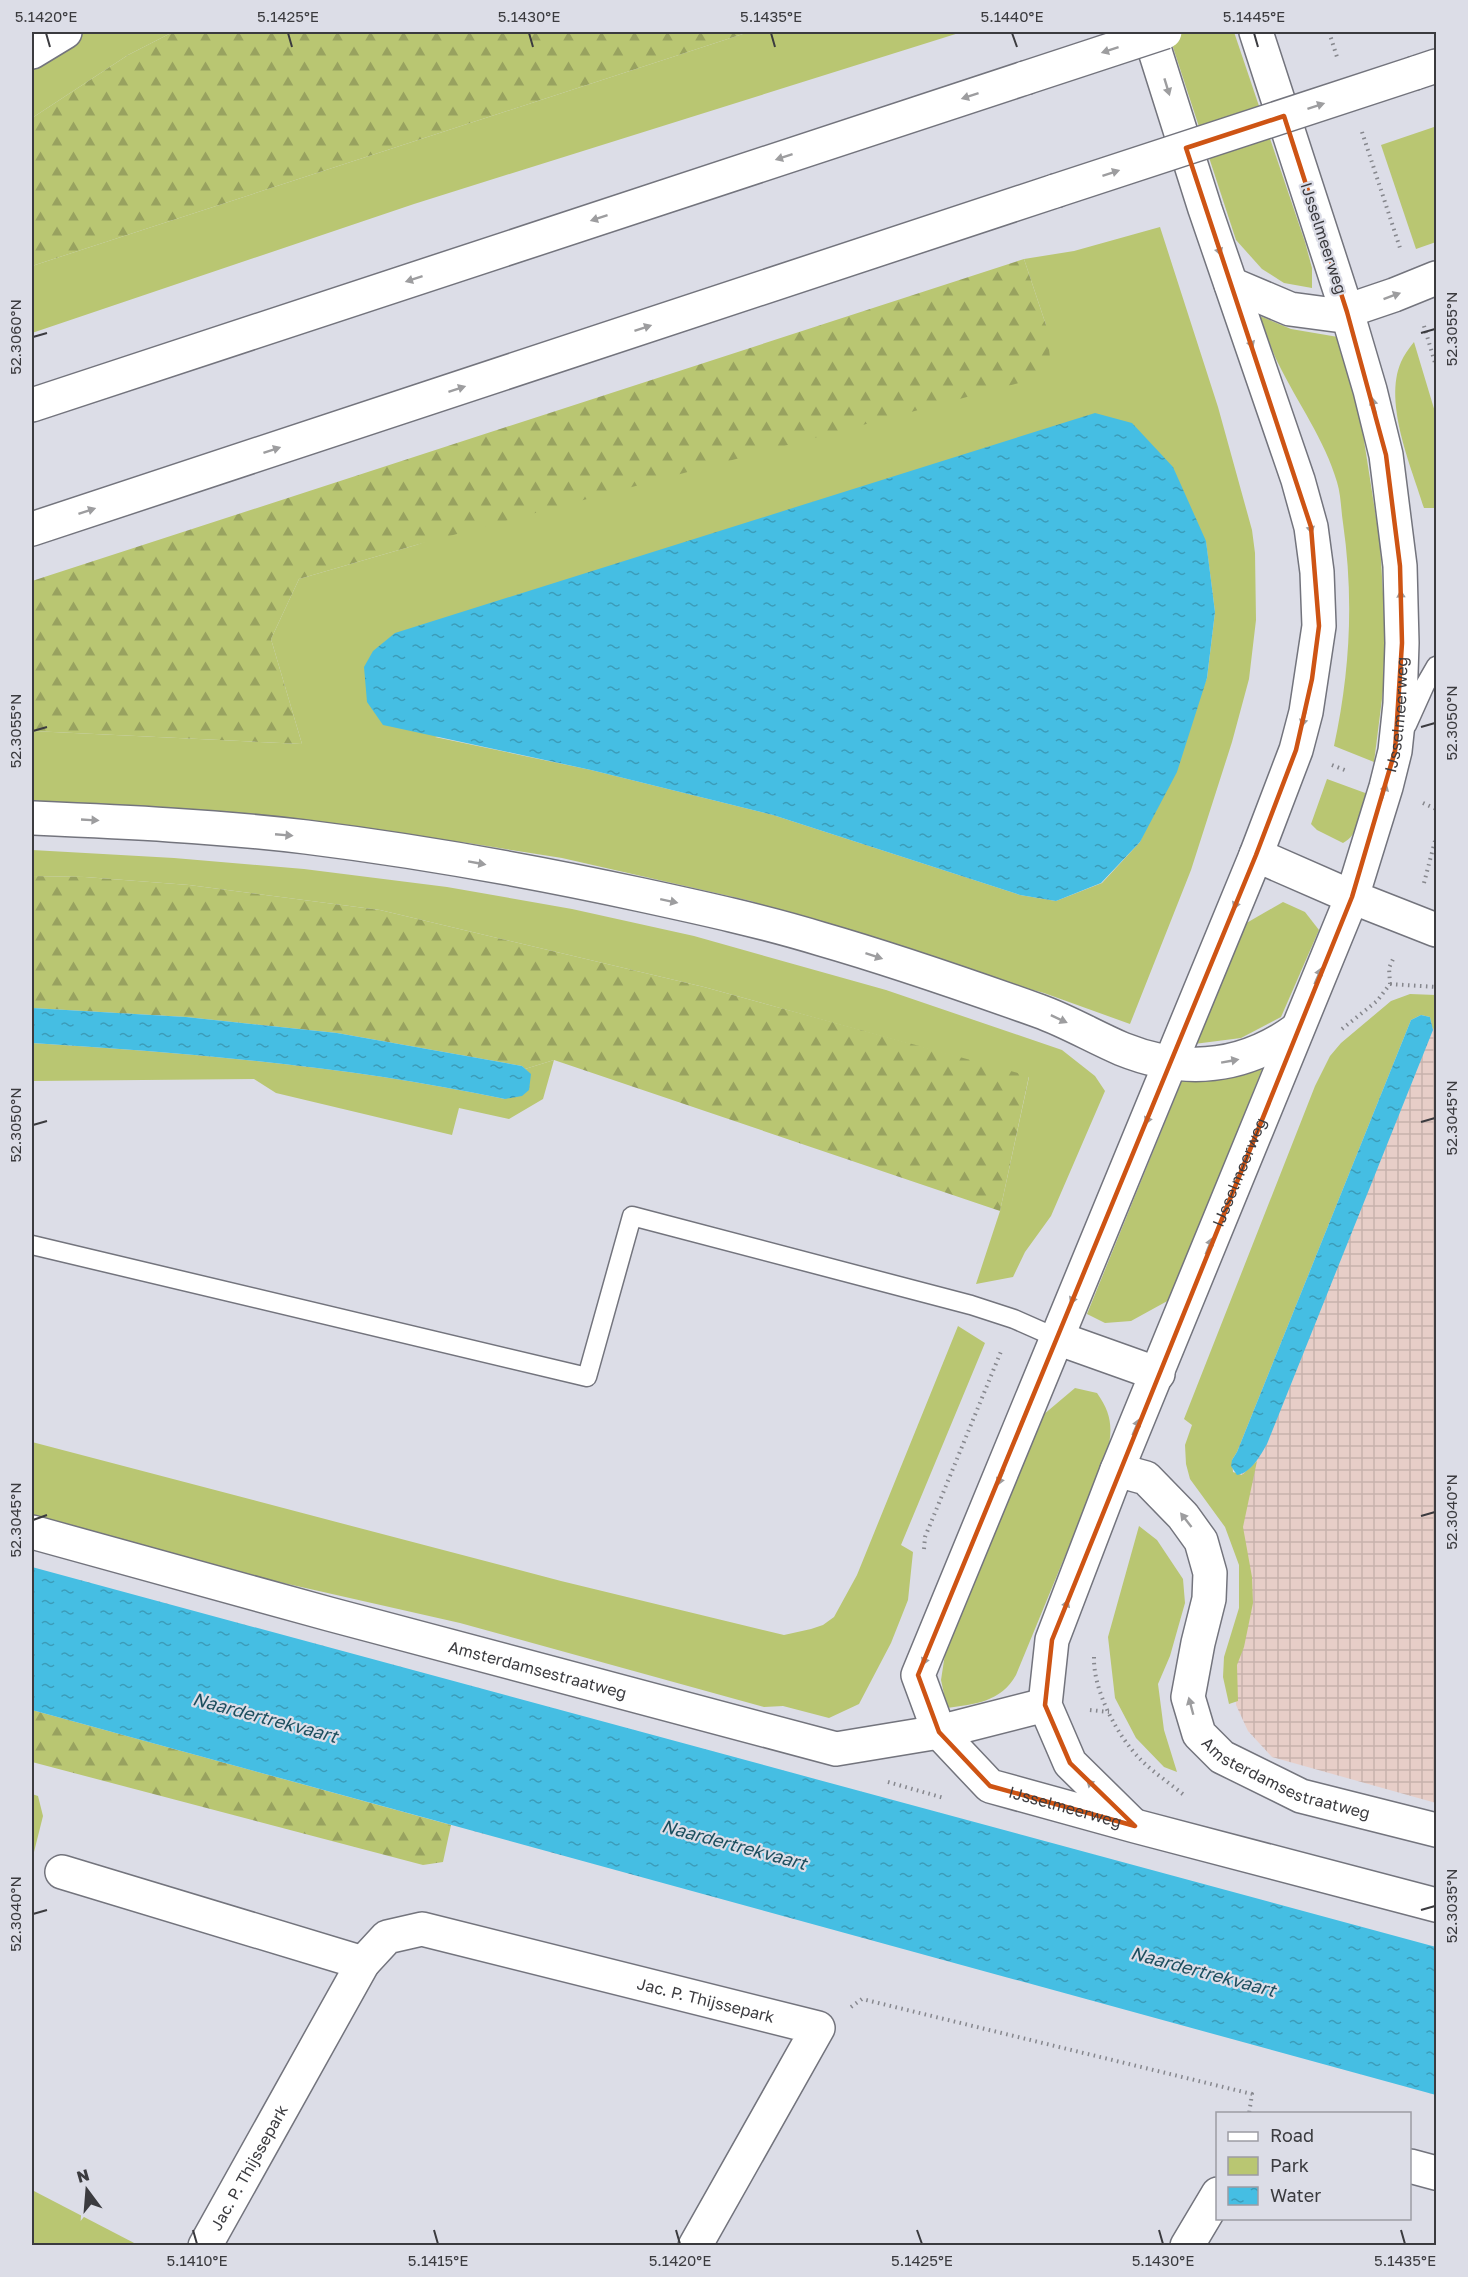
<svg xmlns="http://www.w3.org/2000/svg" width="1468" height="2277" viewBox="0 0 1468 2277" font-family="'Golos Text',sans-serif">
  <defs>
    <pattern id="industrial-grid" width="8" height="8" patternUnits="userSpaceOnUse" patternTransform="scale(1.5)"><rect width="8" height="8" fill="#e7cec8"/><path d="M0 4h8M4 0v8" fill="none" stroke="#c7b2ad"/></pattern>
    <pattern id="forest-firs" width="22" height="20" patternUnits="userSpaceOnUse" patternTransform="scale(1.5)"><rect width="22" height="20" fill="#b9c672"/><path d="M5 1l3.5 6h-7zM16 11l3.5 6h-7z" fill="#98a25f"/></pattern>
    <pattern id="water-ripples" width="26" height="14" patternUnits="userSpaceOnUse" patternTransform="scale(1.5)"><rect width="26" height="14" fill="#45bee3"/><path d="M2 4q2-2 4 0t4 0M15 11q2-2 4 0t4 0" fill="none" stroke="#3b9cb9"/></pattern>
  </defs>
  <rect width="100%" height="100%" fill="#dcdde7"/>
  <path fill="url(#industrial-grid)" d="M1436 1002V1803L1272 1757 1248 1731 1236 1705 1235 1654 1248 1591 1237 1486Z"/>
  <g fill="#b9c672" fill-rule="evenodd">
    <path d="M84 32H173L128 55 32 118V63Z"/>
    <path d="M749 32H962L414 204 32 333V266Z"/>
    <path d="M1168 32H1234L1305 242 1312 268V288L1284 283 1262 269 1236 240Z"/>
    <path d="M1434 127 1436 143V242L1416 249 1381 145Z"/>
    <path d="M1160 227 1218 407 1252 530 1255 553 1256 620 1249 679 1232 742 1191 870 1130 1024 1044 993 957 969 810 923 751 901 562 858 468 843 238 817 32 804V731L302 744 271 639 299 579 416 545 1046 325 1024 259 1074 251ZM1206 542 1215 612 1207 678 1140 842 1102 883 1056 901 1020 895 773 815 591 770 435 737Z"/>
    <path d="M1260 316 1291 329 1338 337 1358 402 1380 543 1385 628 1383 691 1374 762 1334 746C1350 672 1354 599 1343 523 1341 510 1341 495 1337 482 1325 440 1297 402 1278 363 1271 349 1266 332 1260 316Z"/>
    <path d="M1414 342 1435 412H1436V508H1424C1412 468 1383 403 1401 362 1404 355 1409 348 1414 342Z"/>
    <path d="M1327 779 1368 794C1363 810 1359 835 1343 843L1317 830 1311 824Z"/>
    <path d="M32 850 174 858 304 869 447 887 572 909 694 936 886 990 1062 1050 1095 1076 1105 1091 1051 1216 1025 1252 1013 1277 976 1284 1000 1211 1029 1077 704 987 380 910 189 885 85 877 32 876Z"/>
    <path d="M1283 902 1305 912 1319 930 1281 1017 1241 1038 1194 1044 1243 925Z"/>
    <path d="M1410 994 1436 995V1023L1433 1030 1430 1017 1421 1015 1411 1020 1237 1452 1232 1460 1233 1472 1242 1475 1257 1461 1243 1527 1252 1577 1253 1603 1244 1647 1237 1665 1238 1701 1229 1704 1223 1677 1224 1657 1239 1608V1565L1225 1527 1190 1479 1186 1464 1185 1445 1192 1425 1184 1419 1315 1086 1330 1056 1341 1043 1391 1001Z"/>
    <path d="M32 1043C191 1053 349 1066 505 1099L530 1074 525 1069 554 1060 543 1099 509 1119 459 1108 452 1135 276 1093 254 1079 32 1081Z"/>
    <path d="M1263 1067 1171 1299 1131 1321 1105 1323 1087 1314 1183 1078C1214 1082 1233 1077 1263 1067Z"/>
    <path d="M958 1326 985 1343 901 1545 913 1552 908 1600 891 1643 859 1704 829 1718 783 1706 764 1707 460 1623 257 1577 32 1515V1442L561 1581 784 1635 811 1629 823 1625 834 1617 857 1575Z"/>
    <path d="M1075 1388 1097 1393C1112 1414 1113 1429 1107 1454L1016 1675C1001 1702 975 1704 947 1708L941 1680 945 1654 1043 1415Z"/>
    <path d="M1139 1526 1157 1540 1183 1579 1185 1603 1170 1656 1158 1684 1164 1730 1177 1772 1164 1767 1136 1738 1115 1698 1108 1637Z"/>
    <path d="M32 1794 38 1796 43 1816 32 1860Z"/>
    <path d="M32 2190 138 2245H32Z"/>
  </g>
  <g fill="url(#forest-firs)">
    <path d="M173 32H749L32 266V118L128 55Z"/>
    <path d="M1024 259 1046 325 1052 374 416 545 299 579 271 639 302 744 32 731V581Z"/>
    <path d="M32 876 85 877 189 885 380 910 704 987 1029 1076 1000 1211 554 1060 525 1069 522 1066 337 1033 186 1017 32 1008Z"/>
    <path d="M32 1710 451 1825 443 1862 423 1865 32 1762Z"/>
  </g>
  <g fill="url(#water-ripples)">
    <path d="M1095 413 1132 423 1173 467 1206 541 1215 612 1207 678 1177 772 1140 842 1101 883 1056 901 1020 895 773 815 591 770 383 725 367 702 364 667 373 651 395 633Z"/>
    <path d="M32 1008 186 1017 337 1033 522 1066 531 1074 529 1090 522 1096 505 1099C349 1066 191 1053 32 1043Z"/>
    <path d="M1421 1015 1430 1017 1433 1030 1267 1444C1260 1456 1251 1473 1237 1475L1231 1466 1232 1460 1237 1452 1411 1020Z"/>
    <path d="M32 1567 1436 1947V2095L32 1710Z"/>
  </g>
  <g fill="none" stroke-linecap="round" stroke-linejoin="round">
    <g stroke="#73747d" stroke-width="21">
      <g id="lane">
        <path d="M1407 725 1425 685 1436 666"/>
        <path d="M32 1245 587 1377 632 1216 971 1305 1014 1319 1057 1338"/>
      </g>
    </g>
    <g stroke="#73747d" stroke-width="36">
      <g id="street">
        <path d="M1256 855 1352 897 1436 930"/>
        <path id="s1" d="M1117 1470 1146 1478 1183 1516 1201 1541 1210 1573 1209 1599 1198 1643 1188 1697 1199 1734 1222 1757 1301 1796 1436 1830"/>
        <path d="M62 1872 363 1963"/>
        <path d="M1410 2166 1436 2173"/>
        <path id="s2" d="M205 2246 363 1963 387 1937 422 1929 818 2028 695 2246"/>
        <path d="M1187 2246 1218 2194"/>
      </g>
    </g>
    <g stroke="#73747d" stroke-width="36">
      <g id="secondary">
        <path id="s3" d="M1149 32 1205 209 1298 480 1311 527 1317 572 1319 626 1306 712 1296 750 1256 855 918 1675 939 1732 990 1786 1135 1826 1436 1905"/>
        <path d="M1057 1338 1158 1374"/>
        <path id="s4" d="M32 1532 329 1614 836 1749 939 1732 1045 1705"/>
        <path id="s5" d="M1131 1823 1070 1763 1045 1705 1052 1640 1117 1470 1352 897 1386 787 1395 751 1400 704 1402 643 1400 566 1386 455 1370 390 1347 312 1256 32"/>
      </g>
    </g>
    <g stroke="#73747d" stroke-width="36">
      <g id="highway">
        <path d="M32 52 65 32"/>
        <path d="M1415 73 1436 66"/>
        <path d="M1231 284 1290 309 1335 315 1394 295 1436 278"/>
        <path d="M32 405 1025 78"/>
        <path d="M32 529 1055 191"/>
        <path d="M32 818C123 822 215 826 306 837 419 851 531 871 642 895 702 908 762 921 821 939 894 960 966 985 1039 1011 1067 1021 1094 1037 1122 1049 1184 1074 1242 1069 1296 1030"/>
      </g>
    </g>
    <g stroke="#86878d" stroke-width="4" stroke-dasharray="1.5 4.5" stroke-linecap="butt">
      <path d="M1329 32 1337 57"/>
      <path d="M1362 132 1401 251"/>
      <path d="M1424 326 1436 366"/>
      <path d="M1332 765 1347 771"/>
      <path d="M1423 803 1436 809"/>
      <path d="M1424 883 1436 837"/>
      <path d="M1390 984 1436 987"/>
      <path d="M1342 1029 1377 1001 1390 984 1389 968 1394 957"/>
      <path d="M924 1549 925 1537 1002 1349"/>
      <path d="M1094 1657C1093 1691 1118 1737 1141 1760 1154 1773 1171 1784 1185 1796"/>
      <path d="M1090 1710 1109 1712"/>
      <path d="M888 1782 944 1798"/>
      <path d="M851 2007 862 1999 1252 2094 1249 2114"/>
    </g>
    <use href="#lane" stroke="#fff" stroke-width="18"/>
    <use href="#street" stroke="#fff" stroke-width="33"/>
    <use href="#secondary" stroke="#fff" stroke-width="33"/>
    <use href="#highway" stroke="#fff" stroke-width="33"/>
    <g stroke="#73747d" stroke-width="36" stroke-linecap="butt">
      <g id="highway-bridge">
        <path d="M1025 78 1165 32"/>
        <path d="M1055 191 1415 73"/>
      </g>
    </g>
    <use href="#highway-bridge" stroke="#fff" stroke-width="33"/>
  </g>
  <defs><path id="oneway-solid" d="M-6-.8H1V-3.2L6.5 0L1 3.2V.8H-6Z" transform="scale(1.5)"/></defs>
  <g fill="#9d9d9f">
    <use href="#oneway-solid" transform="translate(1110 50) rotate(162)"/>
    <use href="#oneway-solid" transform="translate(1167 87) rotate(73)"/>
    <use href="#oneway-solid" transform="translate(970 96) rotate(162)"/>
    <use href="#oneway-solid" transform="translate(1316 106) rotate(-18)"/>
    <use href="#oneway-solid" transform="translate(784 157) rotate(162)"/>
    <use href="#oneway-solid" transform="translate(1111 173) rotate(-18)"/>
    <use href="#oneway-solid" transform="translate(599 218) rotate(162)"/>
    <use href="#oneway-solid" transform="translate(1218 247) rotate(71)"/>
    <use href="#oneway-solid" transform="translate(414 279) rotate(162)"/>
    <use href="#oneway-solid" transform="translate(1392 296) rotate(-20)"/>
    <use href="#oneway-solid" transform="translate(643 328) rotate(-18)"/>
    <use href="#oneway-solid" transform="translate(1250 340) rotate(71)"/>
    <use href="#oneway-solid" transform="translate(457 389) rotate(-18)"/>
    <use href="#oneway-solid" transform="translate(1374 406) rotate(-104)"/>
    <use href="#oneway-solid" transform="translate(272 450) rotate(-18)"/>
    <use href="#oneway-solid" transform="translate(87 511) rotate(-18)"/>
    <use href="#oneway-solid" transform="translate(1310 525) rotate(78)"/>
    <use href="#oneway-solid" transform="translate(1401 599) rotate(-92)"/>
    <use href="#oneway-solid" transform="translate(1304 718) rotate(104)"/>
    <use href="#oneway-solid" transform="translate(1384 792) rotate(-74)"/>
    <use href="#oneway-solid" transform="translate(90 820) rotate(3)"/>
    <use href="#oneway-solid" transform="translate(284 835) rotate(5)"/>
    <use href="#oneway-solid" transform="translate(477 863) rotate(10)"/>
    <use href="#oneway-solid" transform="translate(669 901) rotate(12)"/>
    <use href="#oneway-solid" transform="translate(1237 901) rotate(112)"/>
    <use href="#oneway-solid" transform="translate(874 956) rotate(18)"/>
    <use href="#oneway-solid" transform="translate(1318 976) rotate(-67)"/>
    <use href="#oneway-solid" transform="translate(1059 1019) rotate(25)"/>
    <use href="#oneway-solid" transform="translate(1230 1061) rotate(-10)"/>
    <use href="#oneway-solid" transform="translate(1149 1116) rotate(113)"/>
    <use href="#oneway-solid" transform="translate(1209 1246) rotate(-68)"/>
    <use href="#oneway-solid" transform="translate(1074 1296) rotate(113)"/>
    <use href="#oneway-solid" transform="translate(1136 1427) rotate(-67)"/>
    <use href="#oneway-solid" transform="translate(1001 1477) rotate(112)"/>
    <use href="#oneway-solid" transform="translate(1186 1520) rotate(-128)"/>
    <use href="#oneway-solid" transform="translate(1065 1608) rotate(-69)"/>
    <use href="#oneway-solid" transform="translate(926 1657) rotate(113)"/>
    <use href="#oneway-solid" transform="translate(1191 1706) rotate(-105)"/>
    <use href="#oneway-solid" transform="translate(1093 1786) rotate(-136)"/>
  </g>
  <path fill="none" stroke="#ce5414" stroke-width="4.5" stroke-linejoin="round" d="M1284 116 1347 312 1386 455 1400 566 1402 643 1395 751 1352 897 1052 1640 1045 1705 1070 1763 1135 1826 990 1786 939 1732 918 1675 1256 855 1296 750 1312 679 1319 626 1311 527 1186 148Z"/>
  <path fill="none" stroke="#3b3b3f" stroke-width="2" d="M46 33 50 47M288 33 292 47M529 33 533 47M771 33 775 47M1012 33 1017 47M1254 33 1258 47M1421 333 1435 329M33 337 47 333M1421 727 1435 723M33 731 47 727M1421 1122 1435 1118M33 1125 47 1121M1421 1516 1435 1512M33 1520 47 1515M1421 1910 1435 1906M33 1914 47 1910M193 2230 197 2244M434 2230 438 2244M676 2230 680 2244M917 2230 922 2244M1159 2230 1163 2244M1401 2230 1405 2244"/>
  <g text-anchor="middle" stroke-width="4.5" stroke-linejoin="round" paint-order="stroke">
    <g font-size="16" fill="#3b3b3f" stroke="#dcdde7">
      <text transform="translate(1324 238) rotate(72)" y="6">IJsselmeerweg</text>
      <text dy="6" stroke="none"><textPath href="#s5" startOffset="1204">IJsselmeerweg</textPath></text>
      <text dy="6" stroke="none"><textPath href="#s5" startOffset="718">IJsselmeerweg</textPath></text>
      <text dy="6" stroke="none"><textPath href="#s4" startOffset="524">Amsterdamsestraatweg</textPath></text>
      <text dy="6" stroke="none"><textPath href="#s1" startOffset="412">Amsterdamsestraatweg</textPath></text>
      <text dy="6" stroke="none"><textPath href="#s3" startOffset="1959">IJsselmeerweg</textPath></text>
      <text dy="6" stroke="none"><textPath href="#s2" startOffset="688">Jac. P. Thijssepark</textPath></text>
      <text dy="6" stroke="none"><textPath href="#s2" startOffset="90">Jac. P. Thijssepark</textPath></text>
    </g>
    <g font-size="18" font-style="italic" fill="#1c4e5e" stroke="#dcdde7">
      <text transform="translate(265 1718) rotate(15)" y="6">Naardertrekvaart</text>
      <text transform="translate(734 1845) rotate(15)" y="6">Naardertrekvaart</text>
      <text transform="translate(1203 1972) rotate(15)" y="6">Naardertrekvaart</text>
    </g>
  </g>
  <rect width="1468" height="2277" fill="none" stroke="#dcdde7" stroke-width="66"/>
  <rect x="1216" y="2112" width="195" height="108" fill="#dcdde7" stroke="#9c9ca4" stroke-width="1.5"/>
  <rect x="1228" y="2132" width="30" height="9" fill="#ffffff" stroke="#9c9ca4" stroke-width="1.5"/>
  <text x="1270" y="2142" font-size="18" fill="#3b3b3f">Road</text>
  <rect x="1228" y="2157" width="30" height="18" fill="#b9c672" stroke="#9c9ca4" stroke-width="1.5"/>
  <text x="1270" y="2172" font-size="18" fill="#3b3b3f">Park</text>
  <rect x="1228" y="2187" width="30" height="18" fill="url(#water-ripples)" stroke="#9c9ca4" stroke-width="1.5"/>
  <text x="1270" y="2202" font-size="18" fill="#3b3b3f">Water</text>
  <g transform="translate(87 2190) rotate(344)" stroke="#dcdde7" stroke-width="4.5" paint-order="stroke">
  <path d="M0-4.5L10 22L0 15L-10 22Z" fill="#3b3b3f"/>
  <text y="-9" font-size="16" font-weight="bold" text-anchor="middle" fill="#3b3b3f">N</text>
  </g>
  <rect x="33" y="33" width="1402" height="2211" fill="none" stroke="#3b3b3f" stroke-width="2"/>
  <g font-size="15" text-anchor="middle" fill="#3b3b3f">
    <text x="46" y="22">5.1420°E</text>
    <text x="288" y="22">5.1425°E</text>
    <text x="529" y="22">5.1430°E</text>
    <text x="771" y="22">5.1435°E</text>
    <text x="1012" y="22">5.1440°E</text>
    <text x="1254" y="22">5.1445°E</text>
    <text transform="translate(1452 329) rotate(-90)" y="5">52.3055°N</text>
    <text transform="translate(16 337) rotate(-90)" y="5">52.3060°N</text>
    <text transform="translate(1452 723) rotate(-90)" y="5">52.3050°N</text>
    <text transform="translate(16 731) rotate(-90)" y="5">52.3055°N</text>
    <text transform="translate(1452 1118) rotate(-90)" y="5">52.3045°N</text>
    <text transform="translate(16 1125) rotate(-90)" y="5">52.3050°N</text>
    <text transform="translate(1452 1512) rotate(-90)" y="5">52.3040°N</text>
    <text transform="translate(16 1520) rotate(-90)" y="5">52.3045°N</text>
    <text transform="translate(1452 1906) rotate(-90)" y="5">52.3035°N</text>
    <text transform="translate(16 1914) rotate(-90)" y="5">52.3040°N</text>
    <text x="197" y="2266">5.1410°E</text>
    <text x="438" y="2266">5.1415°E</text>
    <text x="680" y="2266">5.1420°E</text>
    <text x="922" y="2266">5.1425°E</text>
    <text x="1163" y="2266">5.1430°E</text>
    <text x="1405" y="2266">5.1435°E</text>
  </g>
</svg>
